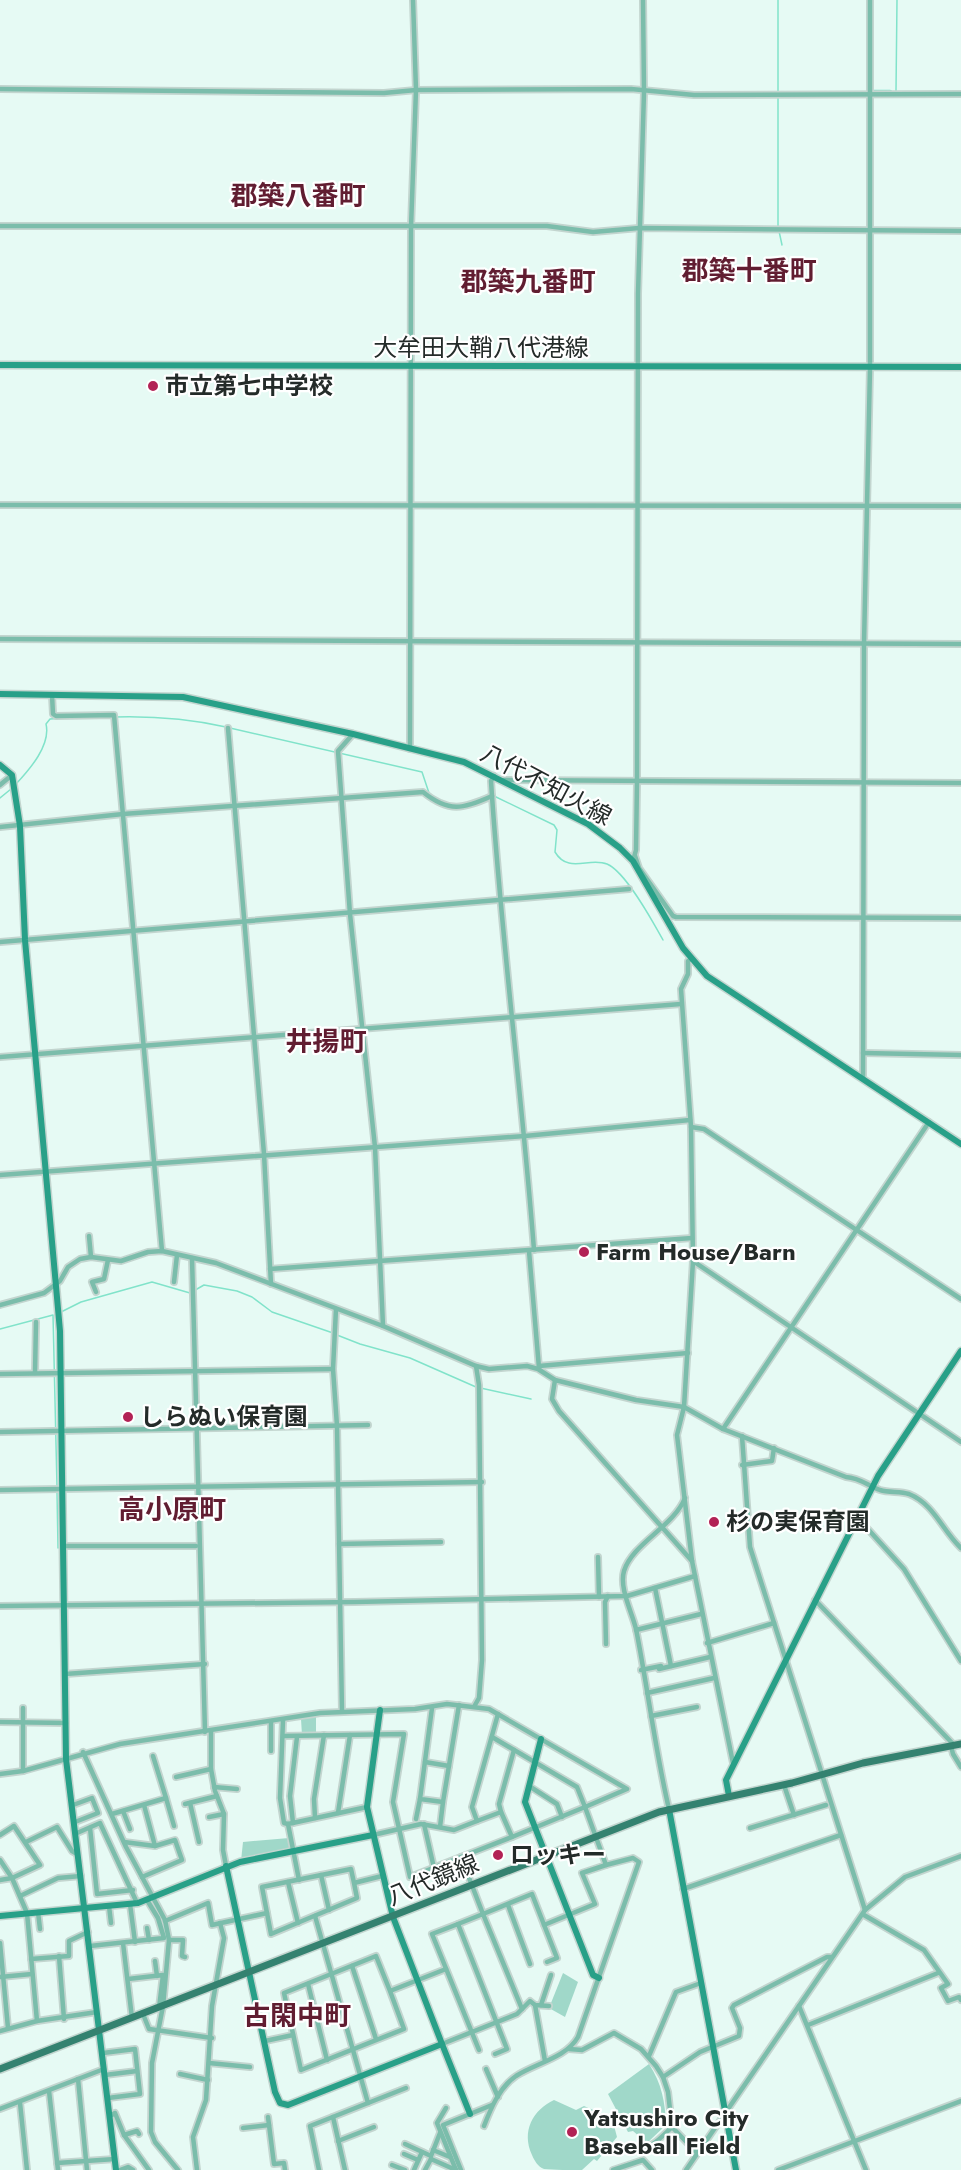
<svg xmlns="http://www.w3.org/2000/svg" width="961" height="2170" viewBox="0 0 961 2170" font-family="Jost,'Noto Sans JP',sans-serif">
  <rect width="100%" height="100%" fill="#e6faf4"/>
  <g fill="#a0d8c9">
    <path d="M316 1716V1734L302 1735 301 1719Z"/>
    <path d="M289 1838 292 1848 241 1861 243 1842Z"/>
    <path d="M563 1973 578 1982 565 2017 549 2008Z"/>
    <path d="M649 2064C662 2084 665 2102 666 2125L647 2143 633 2131 628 2132 608 2094Z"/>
    <path d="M554 2100 576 2110 584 2106 612 2118 617 2137 597 2161 594 2159 582 2170C571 2170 553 2170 544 2169 538 2167 534 2160 532 2155 521 2131 533 2110 554 2100Z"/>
  </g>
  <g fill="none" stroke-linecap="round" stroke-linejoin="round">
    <g stroke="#81e3ca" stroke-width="1.5">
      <path d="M646 0V44"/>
      <path d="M778 0V92"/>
      <path d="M872 9V76"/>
      <path d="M896 91 897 0"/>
      <path d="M778 96V227"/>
      <path d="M872 229V207"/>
      <path d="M779 231 782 245"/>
      <path d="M115 717C151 716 190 719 226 727"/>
      <path d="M230 728 422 772 430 796"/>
      <path d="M16 784C30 769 51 745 46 724L50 719 65 718"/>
      <path d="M494 796 554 825 557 830 555 852C568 874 589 857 607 864 626 872 653 922 663 940"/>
      <path d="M0 798 11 789"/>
      <path d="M190 1294 191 1310"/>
      <path d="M61 1312 81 1302 152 1282 190 1293 204 1285 237 1291 252 1297 272 1312 333 1333"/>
      <path d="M0 1329 53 1315 57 1487"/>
      <path d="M337 1335 360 1344 410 1358 476 1387 531 1399"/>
      <path d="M196 1489 199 1601"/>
      <path d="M57 1492 58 1548"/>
    </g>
    <path stroke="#81e3ca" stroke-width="4.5" d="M872 92H890"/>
    <g stroke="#c3d5cf" stroke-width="8">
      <g id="street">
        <path d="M0 89 384 93 416 90 631 89 694 95 961 94"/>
        <path d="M0 226H547L593 232 639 228 961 231"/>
        <path d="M0 505 961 506"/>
        <path d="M0 639 961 644"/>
        <path d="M52 695 53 714 56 716 114 715 162 1251"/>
        <path d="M228 728 264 1154 271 1284"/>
        <path d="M353 734 338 751 350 914 375 1147 383 1326"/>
        <path d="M410 749 411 227 416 90 413 0"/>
        <path d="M494 776 491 781C501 938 522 1094 534 1250"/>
        <path d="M504 780 961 783"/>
        <path d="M0 785 12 775"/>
        <path d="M0 827 123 814 423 792C449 813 463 809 492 796"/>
        <path d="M635 856 639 868 673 916 676 917 961 918"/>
        <path d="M633 861 636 850 637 782 638 294 644 92 643 0"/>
        <path d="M0 942 629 889"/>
        <path d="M691 959 688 961V974L681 989 691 1127 693 1261 684 1407 677 1435 692 1561 733 1763"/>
        <path d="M863 1053 961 1055"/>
        <path d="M0 1057 681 1004"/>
        <path d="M863 1078 864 644 870 368V0"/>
        <path d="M691 1127 704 1129 961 1299"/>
        <path d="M0 1175 525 1136 690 1120"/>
        <path d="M89 1236 91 1257"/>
        <path d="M529 1251 539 1368"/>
        <path d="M192 1258 205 1732"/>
        <path d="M693 1261 961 1442"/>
        <path d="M270 1269 692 1238"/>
        <path d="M174 1282 177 1255"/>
        <path d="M96 1292 92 1282 104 1279 108 1260"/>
        <path d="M0 1305 44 1293 60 1281 68 1267 80 1259 91 1257 121 1261 148 1252 162 1251 216 1263 383 1326 476 1366 489 1369 527 1366 538 1369 555 1380 636 1400 684 1407 723 1429 846 1477C860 1478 867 1485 880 1490 889 1493 900 1491 909 1494 934 1504 942 1530 961 1548"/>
        <path d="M336 1309 333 1369 337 1426 342 1711"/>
        <path d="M539 1366 688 1353"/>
        <path d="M35 1373 36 1322"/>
        <path d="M0 1374 333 1369"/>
        <path d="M555 1380 552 1399 559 1411 692 1561"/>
        <path d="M723 1429 929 1122"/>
        <path d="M0 1432 368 1425"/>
        <path d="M742 1436 750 1547 865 1910"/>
        <path d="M742 1465 772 1461 774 1448"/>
        <path d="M0 1490 482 1482"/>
        <path d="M857 1517 904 1569 961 1661"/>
        <path d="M339 1544 441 1542"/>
        <path d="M64 1546H196"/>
        <path d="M598 1557 599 1597"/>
        <path d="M655 1588 671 1666"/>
        <path d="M815 1600 954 1745"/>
        <path d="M0 1606 355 1602 627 1596 695 1576"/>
        <path d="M636 1630 701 1614"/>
        <path d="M707 1643 774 1623"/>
        <path d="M606 1644 605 1602 608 1596"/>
        <path d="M659 1669 710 1657"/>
        <path d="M641 1670 661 1666"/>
        <path d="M65 1674 205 1664"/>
        <path d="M647 1693 714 1678"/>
        <path d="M475 1705 479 1698 482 1660 479 1385 476 1366"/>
        <path d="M23 1708V1771"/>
        <path d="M432 1708 420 1799 443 1802 459 1705"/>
        <path d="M498 1714 472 1807 477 1821 501 1812 512 1837 585 1807 606 1865 582 1873 595 1904 544 1925"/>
        <path d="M651 1716 697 1707"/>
        <path d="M283 1720 280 1798 284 1823 288 1824"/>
        <path d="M0 1722 66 1723"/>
        <path d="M211 1731V1769L215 1791 224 1814 223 1850 226 1866"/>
        <path d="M283 1736 404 1734 393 1802 410 1877 461 1857"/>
        <path d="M951 1746 953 1754 961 1767"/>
        <path d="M271 1751V1722"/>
        <path d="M83 1752 126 1847 165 1920 169 1940H183L182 1956 185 1957"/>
        <path d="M425 1762 449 1766"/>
        <path d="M0 1774 23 1771 120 1744 320 1713 415 1709 447 1704 489 1709 627 1789 585 1807 577 1787 492 1737"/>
        <path d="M176 1777 211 1769"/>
        <path d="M784 1785 794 1815"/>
        <path d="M529 1786 557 1804 562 1817"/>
        <path d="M214 1787 237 1789"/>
        <path d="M166 1798 174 1826"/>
        <path d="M190 1803 199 1842"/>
        <path d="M185 1804 217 1796"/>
        <path d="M73 1805 92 1798 98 1813 75 1822"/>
        <path d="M669 1809C655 1750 648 1689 636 1629 632 1612 619 1588 624 1571 632 1544 674 1526 685 1498"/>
        <path d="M123 1811 130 1829"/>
        <path d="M501 1812 499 1804 514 1750"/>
        <path d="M338 1813 350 1735"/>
        <path d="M112 1814 166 1798 153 1756"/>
        <path d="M209 1817 224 1814"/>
        <path d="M315 1818 314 1799 324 1735"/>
        <path d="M416 1819 420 1799"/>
        <path d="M293 1823 290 1796 297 1737"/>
        <path d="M424 1824 434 1868"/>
        <path d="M440 1827 443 1802"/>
        <path d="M90 1828 97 1894 133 1890"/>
        <path d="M750 1828 826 1805"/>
        <path d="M77 1833 100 1823 137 1903"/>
        <path d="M0 1835 14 1826 40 1865 12 1878 0 1880"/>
        <path d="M373 1835 421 1824 454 1830 477 1821"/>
        <path d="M512 1837 461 1857 483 1914 532 1894 557 1958 547 1962"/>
        <path d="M26 1842 57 1827 72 1851 77 1854"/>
        <path d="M124 1842 155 1846 144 1805"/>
        <path d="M0 1860 12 1878 27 1913 37 2021"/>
        <path d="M321 1875 329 1910"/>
        <path d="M142 1877 182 1860 175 1840 155 1846"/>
        <path d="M299 1880 288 1824 367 1807"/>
        <path d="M288 1882 298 1923"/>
        <path d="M354 1883 351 1869 262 1887 271 1934 357 1898 354 1883 382 1876"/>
        <path d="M683 1889 841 1835"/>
        <path d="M20 1896 58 1878 81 1876"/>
        <path d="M130 1904 135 1942"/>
        <path d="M508 1905 530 1964"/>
        <path d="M109 1906 111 1923"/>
        <path d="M38 1912 40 1929"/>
        <path d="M864 1915 924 1950 948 1984 941 1988 948 2001 959 1997 961 2000"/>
        <path d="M315 1916 368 2103 406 2088"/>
        <path d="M165 1921 208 1903 212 1925 267 1913"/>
        <path d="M458 1924 483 1914 522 2009"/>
        <path d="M147 1928 149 1940"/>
        <path d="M169 1940 163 2006 152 2063 151 2132 155 2142 178 2170"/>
        <path d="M0 1943 8 2028"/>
        <path d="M123 1943 132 2018"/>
        <path d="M90 1946 164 1938 158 1918 147 1900"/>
        <path d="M59 1956 64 2019"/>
        <path d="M31 1959 69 1956V1941L88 1932"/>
        <path d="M155 1961 157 1976"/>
        <path d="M352 1966 376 2039"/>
        <path d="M0 1977 32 1974"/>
        <path d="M128 1979 163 1975 159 2008"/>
        <path d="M308 1984 327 2060"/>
        <path d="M390 1991 376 1956 284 1993 301 2070 404 2029 390 1991 446 1969"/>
        <path d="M535 2005 545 2061"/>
        <path d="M541 2005 551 1975"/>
        <path d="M799 2006 866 2170"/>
        <path d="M143 2014 149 2029 212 2038"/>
        <path d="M808 2025 938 1973"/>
        <path d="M0 2031 37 2021 97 2012"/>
        <path d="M265 2041 293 2035"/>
        <path d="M442 2044 517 2014 530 2001 535 2005 549 2006"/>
        <path d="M569 2049 582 2050 614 2033 641 2049 656 2066 663 2077 668 2092 672 2127 697 2153"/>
        <path d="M479 2050 432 1934 458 1924 507 2049 495 2054"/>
        <path d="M103 2053 135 2049 140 2094 108 2098"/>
        <path d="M649 2056 676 1992 701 1983"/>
        <path d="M209 2063 250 2067"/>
        <path d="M486 2069 498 2097"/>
        <path d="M180 2074 208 2080"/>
        <path d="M105 2075 137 2071"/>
        <path d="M663 2077 700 2052 739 2036 740 2028 732 2008 734 2005 827 1957H832"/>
        <path d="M78 2079 87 2170"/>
        <path d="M49 2091 58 2170"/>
        <path d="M20 2103 27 2170"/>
        <path d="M446 2108 437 2123 456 2170"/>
        <path d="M0 2109 104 2069"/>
        <path d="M110 2116 115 2113 124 2135 149 2170"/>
        <path d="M268 2117 274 2164 284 2163 285 2170"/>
        <path d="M333 2117 345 2170"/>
        <path d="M484 2126C491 2108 499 2088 516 2076 536 2063 566 2058 578 2037L639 1862 633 1858 606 1865"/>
        <path d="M243 2128 269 2125"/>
        <path d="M124 2135 137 2131 139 2134"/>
        <path d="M338 2141 374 2127"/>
        <path d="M405 2144 431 2156 440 2133"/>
        <path d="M636 2147C651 2151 662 2136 672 2127"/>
        <path d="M433 2150 450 2157"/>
        <path d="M404 2154 418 2160"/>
        <path d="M431 2159 456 2170"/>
        <path d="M57 2163 115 2159"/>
        <path d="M392 2165 405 2170"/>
        <path d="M120 2170 128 2167 133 2170"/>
        <path d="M197 2170 193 2137 206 2100 212 2006 224 1938 220 1923"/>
        <path d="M319 2170 310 2126 368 2103"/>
        <path d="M414 2170 422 2152"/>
        <path d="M425 2170 431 2159"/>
        <path d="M461 2170 443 2125 492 2105"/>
        <path d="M613 2170 643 2160 652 2170"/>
        <path d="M686 2170 865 1910 905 1877 961 1856"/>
        <path d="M778 2170 961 2101"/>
      </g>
    </g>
    <g stroke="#c3d5cf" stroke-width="9">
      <g id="secondary">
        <path d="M0 365 961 367"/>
        <path d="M0 694 183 697 353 734 464 762 588 824 620 848 633 861 683 948 707 976 961 1144"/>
        <path d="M0 765 12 775 20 826 25 940 60 1331 66 1759 116 2170"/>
        <path d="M541 1739 525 1802 593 1975 599 1978"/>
        <path d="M729 1796 726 1780 878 1476 961 1351"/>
        <path d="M669 1809 736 2170"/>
        <path d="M226 1866 275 2092 280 2103 288 2105 442 2044 393 1917 367 1807 380 1710"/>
        <path d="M0 1916 138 1903 240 1862 373 1835"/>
        <path d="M442 2044 470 2114"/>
      </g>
    </g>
    <g stroke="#c3d5cf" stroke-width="10">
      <path id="primary" d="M0 2069 659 1812 792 1783 863 1763 961 1744"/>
    </g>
    <use href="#street" stroke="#7bbdab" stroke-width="4.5"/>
    <use href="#secondary" stroke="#28a088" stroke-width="6"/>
    <use href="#primary" stroke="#348270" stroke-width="7"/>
  </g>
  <g fill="#b22255" stroke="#fff" stroke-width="2">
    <circle cx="153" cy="386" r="6"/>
    <circle cx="584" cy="1252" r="6"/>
    <circle cx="128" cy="1417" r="6"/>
    <circle cx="714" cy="1522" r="6"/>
    <circle cx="498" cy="1855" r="6"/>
    <circle cx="572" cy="2132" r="6"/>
  </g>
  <g text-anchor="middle" stroke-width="4.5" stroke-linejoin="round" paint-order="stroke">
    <g font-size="24" fill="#242b29" stroke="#fff">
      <text x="481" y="356">大牟田大鞘八代港線</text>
      <text transform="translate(546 785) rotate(28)" y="8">八代不知火線</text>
      <text transform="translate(433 1880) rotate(-22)" y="8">八代鏡線</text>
    </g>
    <g font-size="24" font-weight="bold" fill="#242b29" stroke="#fff" text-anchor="start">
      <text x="165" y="394">市立第七中学校</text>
      <text x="596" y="1260">Farm House/Barn</text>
      <text x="140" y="1425">しらぬい保育園</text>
      <text x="726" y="1530">杉の実保育園</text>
      <text x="510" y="1863">ロッキー</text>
      <text x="584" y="2126">Yatsushiro City<tspan x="584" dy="28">Baseball Field</tspan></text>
    </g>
    <g font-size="27" font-weight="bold" fill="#611d31" stroke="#fff">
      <text x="298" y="205">郡築八番町</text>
      <text x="749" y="280">郡築十番町</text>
      <text x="528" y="291">郡築九番町</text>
      <text x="326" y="1051">井揚町</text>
      <text x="172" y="1519">高小原町</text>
      <text x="297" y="2025">古閑中町</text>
    </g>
  </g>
</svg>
